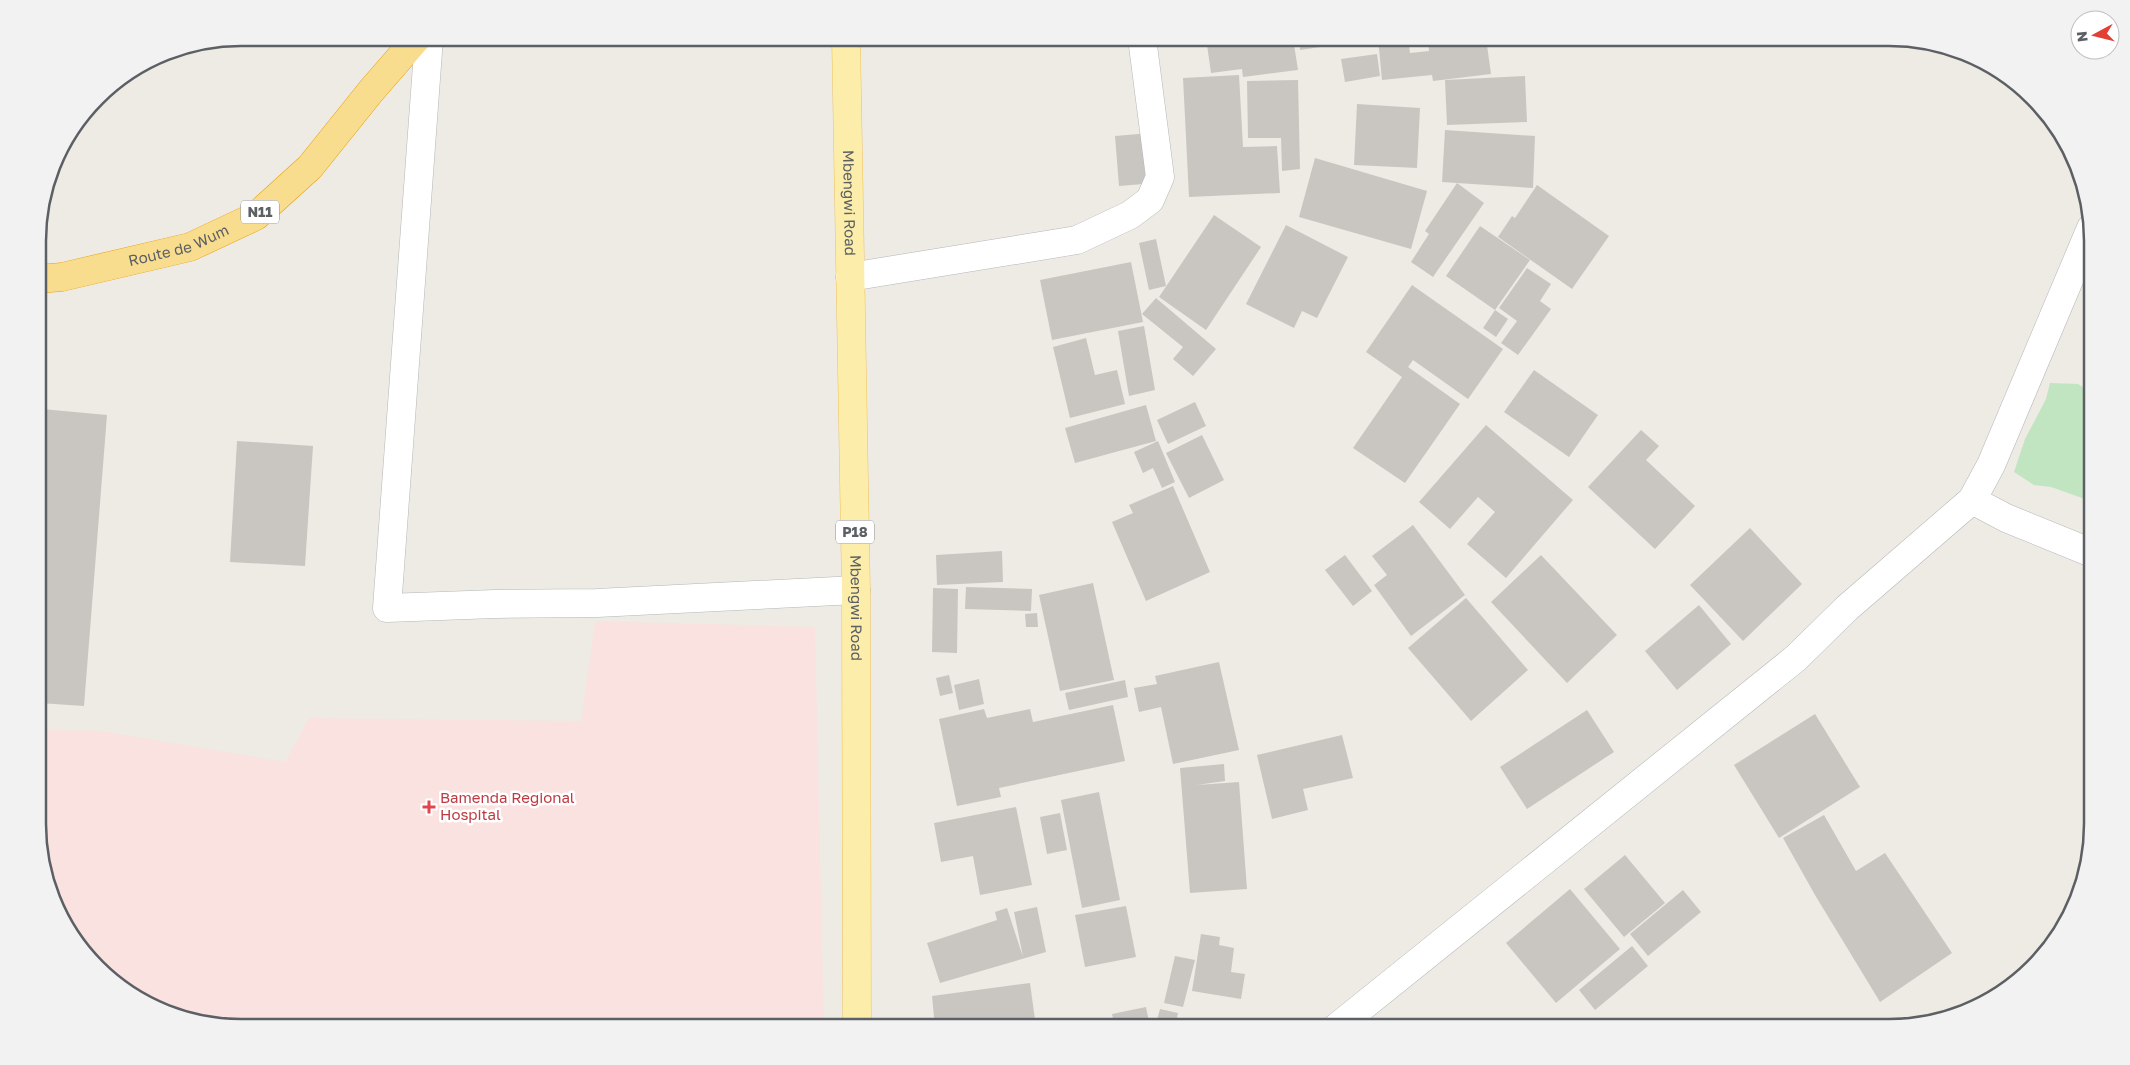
<svg xmlns="http://www.w3.org/2000/svg" width="2130" height="1065" viewBox="0 0 2130 1065" font-family="'Golos Text',sans-serif">
  <rect width="100%" height="100%" fill="#eeebe4"/>
  <path fill="#fae2e0" d="M595 621 815 627 824 1027H241L151 1007 79 948 53 902 39 851V730L101 731 285 762 309 718 581 721Z"/>
  <path fill="#c1e5c1" d="M2050 383 2078 384 2091 392 2092 490 2085 499 2051 487 2034 485 2014 472 2025 439 2046 399Z"/>
  <g fill="#c9c6c1">
    <path d="M1206 38H1293L1298 70 1243 77 1242 69 1211 73Z"/>
    <path d="M1299 38H1333L1334 45 1300 50Z"/>
    <path d="M1378 38H1408L1410 53 1429 51 1428 38H1486L1491 74 1433 81 1432 75 1382 80Z"/>
    <path d="M1377 54 1380 76 1345 82 1341 59Z"/>
    <path d="M1239 75 1243 147 1277 146 1280 193 1189 197 1183 78Z"/>
    <path d="M1525 76 1527 122 1447 125 1445 80Z"/>
    <path d="M1298 80 1300 169 1282 171 1281 138H1248L1247 81Z"/>
    <path d="M1357 104 1420 108 1417 168 1354 165Z"/>
    <path d="M1445 130 1535 136 1533 188 1442 182Z"/>
    <path d="M1150 133 1155 183 1119 186 1115 136Z"/>
    <path d="M1315 158 1427 191 1411 249 1299 217Z"/>
    <path d="M1457 183 1484 203 1433 277 1411 262 1429 234 1425 231Z"/>
    <path d="M1537 185 1609 236 1572 289 1498 237 1512 216 1515 218Z"/>
    <path d="M1214 215 1261 247 1206 330 1159 297Z"/>
    <path d="M1286 225 1348 257 1317 318 1302 311 1294 328 1246 304Z"/>
    <path d="M1480 226 1530 260 1495 310 1508 319 1496 337 1483 328 1495 310 1446 276Z"/>
    <path d="M1156 239 1166 286 1149 290 1139 243Z"/>
    <path d="M1131 262 1143 322 1052 340 1040 280Z"/>
    <path d="M1527 268 1551 284 1540 301 1551 309 1518 355 1501 343 1517 321 1499 308Z"/>
    <path d="M1412 285 1503 349 1468 399 1413 360 1408 367 1460 404 1405 483 1353 448 1402 377 1366 352Z"/>
    <path d="M1156 298 1216 349 1193 376 1173 359 1183 347 1142 314Z"/>
    <path d="M1144 326 1155 390 1129 396 1118 331Z"/>
    <path d="M1086 338 1095 375 1117 370 1125 404 1070 418 1053 347Z"/>
    <path d="M1534 370 1598 415 1569 457 1504 412Z"/>
    <path d="M1195 402 1206 426 1168 444 1157 420Z"/>
    <path d="M1146 405 1156 441 1075 463 1065 428Z"/>
    <path d="M42 409 107 415 84 706 39 703 38 457Z"/>
    <path d="M1486 425 1573 500 1506 578 1467 544 1495 512 1478 497 1450 529 1419 502Z"/>
    <path d="M1641 430 1659 446 1646 460 1695 506 1655 549 1588 487Z"/>
    <path d="M1202 435 1224 480 1189 498 1166 453Z"/>
    <path d="M237 441 313 446 305 566 230 562Z"/>
    <path d="M1158 441 1175 482 1162 488 1153 468 1143 473 1134 452Z"/>
    <path d="M1173 486 1210 572 1146 601 1112 522 1133 513 1129 505Z"/>
    <path d="M1413 525 1465 595 1411 636 1374 585 1387 575 1372 556Z"/>
    <path d="M1750 528 1802 584 1743 641 1690 585Z"/>
    <path d="M1002 551 1003 582 937 585 936 555Z"/>
    <path d="M1345 555 1372 591 1353 606 1325 570Z"/>
    <path d="M1541 555 1617 635 1567 683 1491 602Z"/>
    <path d="M1093 583 1114 680 1060 691 1039 595Z"/>
    <path d="M966 587 1032 589 1031 611 965 609Z"/>
    <path d="M933 588 958 589 957 653 932 652Z"/>
    <path d="M1466 598 1528 670 1471 721 1408 648Z"/>
    <path d="M1699 605 1731 644 1677 690 1645 651Z"/>
    <path d="M1037 613 1038 627H1026L1025 614Z"/>
    <path d="M1219 662 1239 750 1173 764 1161 707 1139 712 1134 688 1157 684 1155 676Z"/>
    <path d="M949 675 953 693 940 696 936 678Z"/>
    <path d="M979 679 984 704 959 710 954 685Z"/>
    <path d="M1125 680 1128 697 1069 710 1065 693Z"/>
    <path d="M1113 705 1125 761 999 788 1001 797 957 806 939 719 984 709 987 718 1030 709 1033 722Z"/>
    <path d="M1587 710 1614 752 1527 809 1500 767Z"/>
    <path d="M1815 714 1860 787 1779 838 1734 765Z"/>
    <path d="M1342 735 1353 778 1303 789 1308 810 1272 819 1257 755Z"/>
    <path d="M1224 764 1225 781 1197 785 1239 782 1247 889 1190 893 1180 768Z"/>
    <path d="M1099 792 1120 900 1082 908 1061 800Z"/>
    <path d="M1016 807 1032 885 980 895 973 856 941 862 934 823Z"/>
    <path d="M1060 813 1067 850 1047 854 1040 817Z"/>
    <path d="M1824 815 1856 871 1885 853 1952 953 1880 1002 1815 895 1783 838Z"/>
    <path d="M1625 855 1665 903 1624 937 1584 889Z"/>
    <path d="M1570 889 1620 949 1556 1003 1506 943Z"/>
    <path d="M1683 890 1701 912 1648 956 1630 934Z"/>
    <path d="M1126 906 1136 957 1085 967 1075 915Z"/>
    <path d="M1037 907 1046 952 940 983 927 943 997 920 995 912 1007 908 1023 957 1014 912Z"/>
    <path d="M1201 934 1220 937 1219 945 1234 948 1231 972 1245 974 1241 999 1192 991Z"/>
    <path d="M1632 946 1648 966 1595 1010 1579 990Z"/>
    <path d="M1175 956 1195 960 1183 1007 1164 1003Z"/>
    <path d="M1030 983 1036 1027H935L932 996Z"/>
    <path d="M1146 1007 1150 1027H1115L1112 1014Z"/>
    <path d="M1160 1009 1178 1013 1175 1027H1155Z"/>
    <path d="M1107 1024 1108 1027H1093V1026Z"/>
  </g>
  <g fill="none" stroke-linecap="round" stroke-linejoin="round">
    <g stroke="#b4b6ba" stroke-width="29">
      <g id="minor">
        <path d="M429 38 387 608 495 604 597 603 856 590"/>
        <path d="M850 277 1077 240 1130 215 1150 200 1160 177 1142 38"/>
        <path d="M1972 500 2006 518 2092 553"/>
        <path d="M1337 1027 1796 658 1847 608 1972 500 1991 465 2091 228"/>
      </g>
    </g>
    <g stroke="#edc25e" stroke-width="29">
      <g id="major">
        <path id="s1" d="M846 38 856 590 857 1027"/>
      </g>
    </g>
    <g stroke="#e99f08" stroke-width="29">
      <g id="highway">
        <path id="s2" d="M38 279 62 277 190 247 256 216 310 167 371 91 417 38"/>
      </g>
    </g>
    <use href="#minor" stroke="#fff" stroke-width="28"/>
    <use href="#major" stroke="#fceeaa" stroke-width="28"/>
    <use href="#highway" stroke="#f9dd8f" stroke-width="28"/>
  </g>
  <path fill="#e0444e" stroke="#fff" stroke-width="2" d="M426.5 799.5h5v5h5v5h-5v5h-5v-5h-5v-5h5z"/>
  <g text-anchor="middle" stroke-width="5" stroke-linejoin="round" paint-order="stroke">
    <g fill="#fff" stroke="#8d8f92" stroke-width="1">
      <rect x="241" y="200.5" width="38" height="23" rx="4"/>
      <rect x="836" y="520.5" width="38" height="23" rx="4"/>
    </g>
    <g font-size="14" font-weight="bold" fill="#5c5f64">
      <text x="260" y="217">N11</text>
      <text x="855" y="537">P18</text>
    </g>
    <g font-size="15" fill="#5c5f64" stroke="#fff">
      <text dy="5" stroke="none"><textPath href="#s1" startOffset="165">Mbengwi Road</textPath></text>
      <text dy="5" stroke="none"><textPath href="#s2" startOffset="145">Route de Wum</textPath></text>
      <text dy="5" stroke="none"><textPath href="#s1" startOffset="570">Mbengwi Road</textPath></text>
    </g>
    <g font-size="15" fill="#be3a42" stroke="#fff" text-anchor="start">
      <text x="440" y="803">Bamenda Regional<tspan x="440" dy="17">Hospital</tspan></text>
    </g>
  </g>
  <path d="M0 0H2130V1065H0ZM241 46H1889A195 195 0 0 1 2084 241V824A195 195 0 0 1 1889 1019H241A195 195 0 0 1 46 824V241A195 195 0 0 1 241 46Z" fill="#f2f2f3" fill-rule="evenodd"/>
  <path fill="none" stroke="#5c5f64" stroke-width="2.5" d="M241 46H1889A195 195 0 0 1 2084 241V824A195 195 0 0 1 1889 1019H241A195 195 0 0 1 46 824V241A195 195 0 0 1 241 46Z"/>
  <g transform="translate(2095 35) rotate(263)"><circle r="24" fill="#ffffff" stroke="#bebfc1"/>
  <path d="M0-4L9 19L0 12L-9 19Z" fill="#e33f34"/>
  <text y="-8" font-size="14" font-weight="bold" text-anchor="middle" fill="#5c5f64">N</text>
  </g>
</svg>
